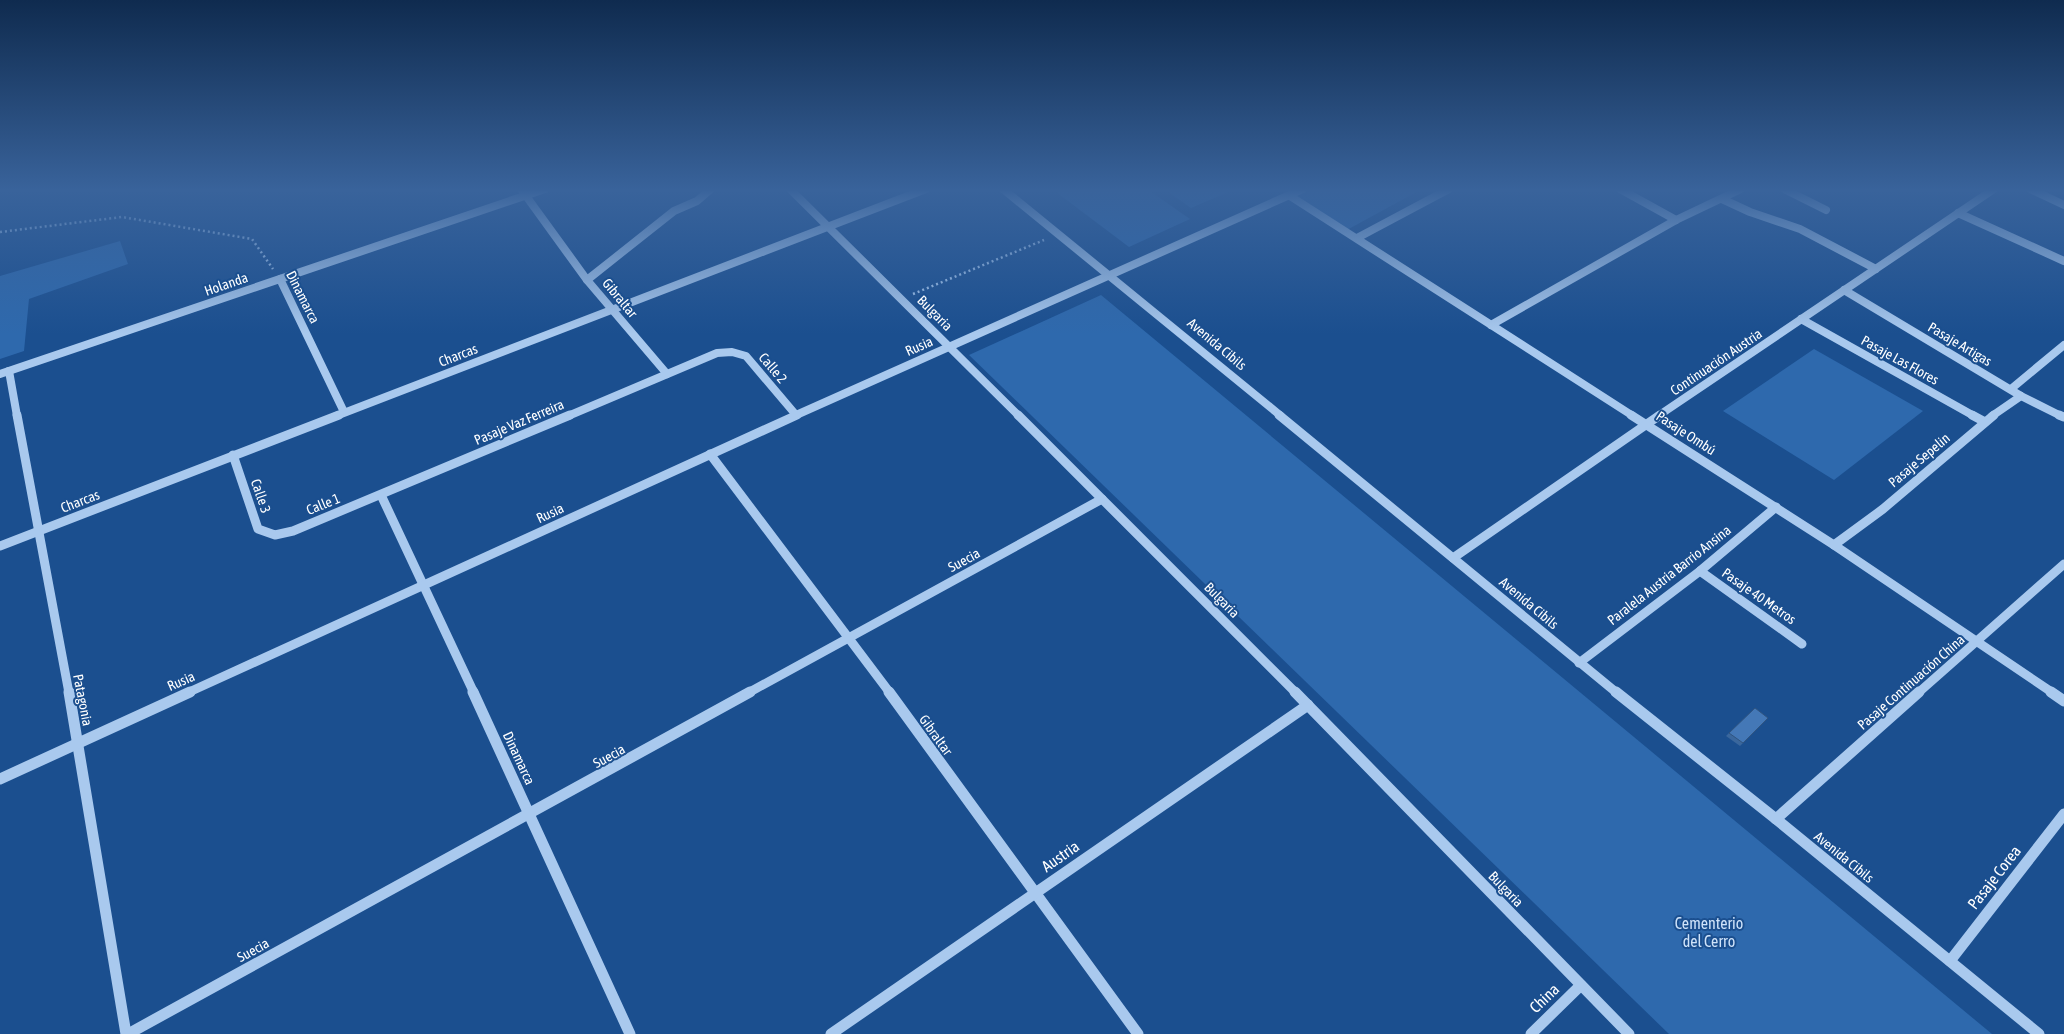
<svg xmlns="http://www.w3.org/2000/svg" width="2064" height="1034" viewBox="0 0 2064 1034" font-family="'Asap Condensed',sans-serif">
  <rect width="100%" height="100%" fill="#1b4f8f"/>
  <g fill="#2e69ad">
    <path d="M1052 189H1147L1190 219 1129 247Z"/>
    <path d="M1164 189H1235L1191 208Z"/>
    <path d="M1313 189H1422L1345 231 1294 198Z"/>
    <path d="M120 241 128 264 29 299 24 351 0 359V276Z"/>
    <path d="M1101 295 1992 1034H1669L969 355Z"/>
    <path d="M1814 349 1923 411 1834 480 1723 411Z"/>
  </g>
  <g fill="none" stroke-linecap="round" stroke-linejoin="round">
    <g stroke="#a9c9ee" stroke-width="2.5" stroke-dasharray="2 3" stroke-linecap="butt">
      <path d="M0 232 122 217 252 239 273 269"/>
      <path d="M913 294 1044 240"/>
    </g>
    <g stroke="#a9c9ee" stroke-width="8">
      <path d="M521 189 587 280 667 374"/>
      <path d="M790 189 1019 416"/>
      <path d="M1003 189 1281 416"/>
      <path d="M1620 189 1676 220"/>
      <path d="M1784 189 1826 210"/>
      <path d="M2030 189 2064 205"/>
      <path d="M1290 196 1633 416"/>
      <path d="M1722 199 1750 212 1800 229 1876 269"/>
      <path d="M1958 213 2064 261"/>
      <path d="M1357 238 1449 189"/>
      <path d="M280 279 344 412"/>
      <path d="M587 280 674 211 697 201 711 189"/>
      <path d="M1844 290 2021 396 2061 416"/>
      <path d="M1801 319 1974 416"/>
      <path d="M1491 325 1676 220 1741 189"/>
      <path d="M9 371 17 416"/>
      <path d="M0 374 545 189"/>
      <path d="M2011 389 2064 345"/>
      <path d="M336 416 926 189"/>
      <path d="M568 416 717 353 732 352 746 356 796 415"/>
      <path d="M794 416 1303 189"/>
      <path d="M1658 416 1994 189"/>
      <path d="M1992 416 2021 396"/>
    </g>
    <g stroke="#a9c9ee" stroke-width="9">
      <path d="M17 415 69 693"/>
      <path d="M1018 415 1296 693"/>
      <path d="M1279 415 1617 693"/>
      <path d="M1631 415 1834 545 2053 693"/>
      <path d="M1972 415 1985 422"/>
      <path d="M2059 415 2064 417"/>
      <path d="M710 454 890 693"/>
      <path d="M233 455 258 529 275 535 293 531 570 415"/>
      <path d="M381 495 474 693"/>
      <path d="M1834 545 1883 509 1994 415"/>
      <path d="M0 546 339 415"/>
      <path d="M1453 558 1660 415"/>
      <path d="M1700 571 1802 644"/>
      <path d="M1579 663 1700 571 1776 507"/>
      <path d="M187 693 797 415"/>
      <path d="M748 693 1102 499"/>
      <path d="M1918 693 2064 564"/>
    </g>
    <g stroke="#a9c9ee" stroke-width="11">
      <path d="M69 692 126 1034"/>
      <path d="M473 692 630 1034"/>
      <path d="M889 692 1138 1034"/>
      <path d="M1295 692 1629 1034"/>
      <path d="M1616 692 1776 819 2039 1034"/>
      <path d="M2051 692 2064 701"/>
      <path d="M0 779 190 692"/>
      <path d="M1776 819 1919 692"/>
      <path d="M1950 961 2064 814"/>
      <path d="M128 1034 750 692"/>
      <path d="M831 1034 1308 705"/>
      <path d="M1531 1034 1581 985"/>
    </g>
  </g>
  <path fill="#3a679d" d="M1768 718 1740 746 1726 736 1729 733Z"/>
  <path fill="#4478b7" stroke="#305480" d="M1755 708 1768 718 1743 743 1729 733Z"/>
  <linearGradient id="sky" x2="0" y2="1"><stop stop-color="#0f2b4f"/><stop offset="0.57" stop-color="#39639b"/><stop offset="1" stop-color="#39639b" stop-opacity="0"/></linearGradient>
  <rect width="2064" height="334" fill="url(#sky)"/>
  <g text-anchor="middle" stroke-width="4" stroke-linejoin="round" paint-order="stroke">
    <g font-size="14" fill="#fff" stroke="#1b4f8f">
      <text transform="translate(226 284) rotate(-19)" y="5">Holanda</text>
      <text transform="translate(303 297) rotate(63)" y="5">Dinamarca</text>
      <text transform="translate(620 298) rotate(50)" y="5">Gibraltar</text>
      <text transform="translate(935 313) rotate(45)" y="5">Bulgaria</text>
      <text transform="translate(1217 344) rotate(40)" y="5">Avenida Cibils</text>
      <text transform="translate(1960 344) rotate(31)" y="5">Pasaje Artigas</text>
      <text transform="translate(919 346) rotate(-24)" y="5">Rusia</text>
      <text transform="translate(458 355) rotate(-21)" y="5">Charcas</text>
      <text transform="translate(1900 360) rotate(29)" y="5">Pasaje Las Flores</text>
      <text transform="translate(1716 362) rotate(-34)" y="5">Continuación Austria</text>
      <text transform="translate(773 368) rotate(49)" y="5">Calle 2</text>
      <text transform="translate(519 422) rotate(-23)" y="5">Pasaje Vaz Ferreira</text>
      <text transform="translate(1686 433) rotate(33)" y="5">Pasaje Ombú</text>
      <text transform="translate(1919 460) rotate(-40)" y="5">Pasaje Sepelin</text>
      <text transform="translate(261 496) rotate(71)" y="5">Calle 3</text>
      <text transform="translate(80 501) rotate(-21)" y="5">Charcas</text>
      <text transform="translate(323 504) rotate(-22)" y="5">Calle 1</text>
      <text transform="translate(550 513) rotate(-25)" y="5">Rusia</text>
      <text transform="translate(964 560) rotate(-29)" y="5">Suecia</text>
      <text transform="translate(1669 575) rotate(-38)" y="5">Paralela Austria Barrio Ansina</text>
      <text transform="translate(1759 596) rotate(35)" y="5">Pasaje 40 Metros</text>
      <text transform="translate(1222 600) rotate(45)" y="5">Bulgaria</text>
      <text transform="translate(1529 603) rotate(40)" y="5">Avenida Cibils</text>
      <text transform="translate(181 681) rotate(-24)" y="5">Rusia</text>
      <text transform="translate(1911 682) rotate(-41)" y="5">Pasaje Continuación China</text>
      <text transform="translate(83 700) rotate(79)" y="5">Patagonia</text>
      <text transform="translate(936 735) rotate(54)" y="5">Gibraltar</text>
      <text transform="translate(609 756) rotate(-29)" y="5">Suecia</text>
      <text transform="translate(519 758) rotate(65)" y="5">Dinamarca</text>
      <text transform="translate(1844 857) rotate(39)" y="5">Avenida Cibils</text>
      <text transform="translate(1506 889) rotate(46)" y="5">Bulgaria</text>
      <text transform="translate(253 950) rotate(-29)" y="5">Suecia</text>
    </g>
    <g font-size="16" fill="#fff" stroke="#1b4f8f">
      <text transform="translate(1060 856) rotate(-35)" y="6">Austria</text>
      <text transform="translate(1994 877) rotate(-52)" y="6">Pasaje Corea</text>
      <text transform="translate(1544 998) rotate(-44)" y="6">China</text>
    </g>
    <g font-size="16" fill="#cfe3fa" stroke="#1b4f8f">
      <text x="1709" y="929">Cementerio<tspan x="1709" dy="18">del Cerro</tspan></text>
    </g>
  </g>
</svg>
